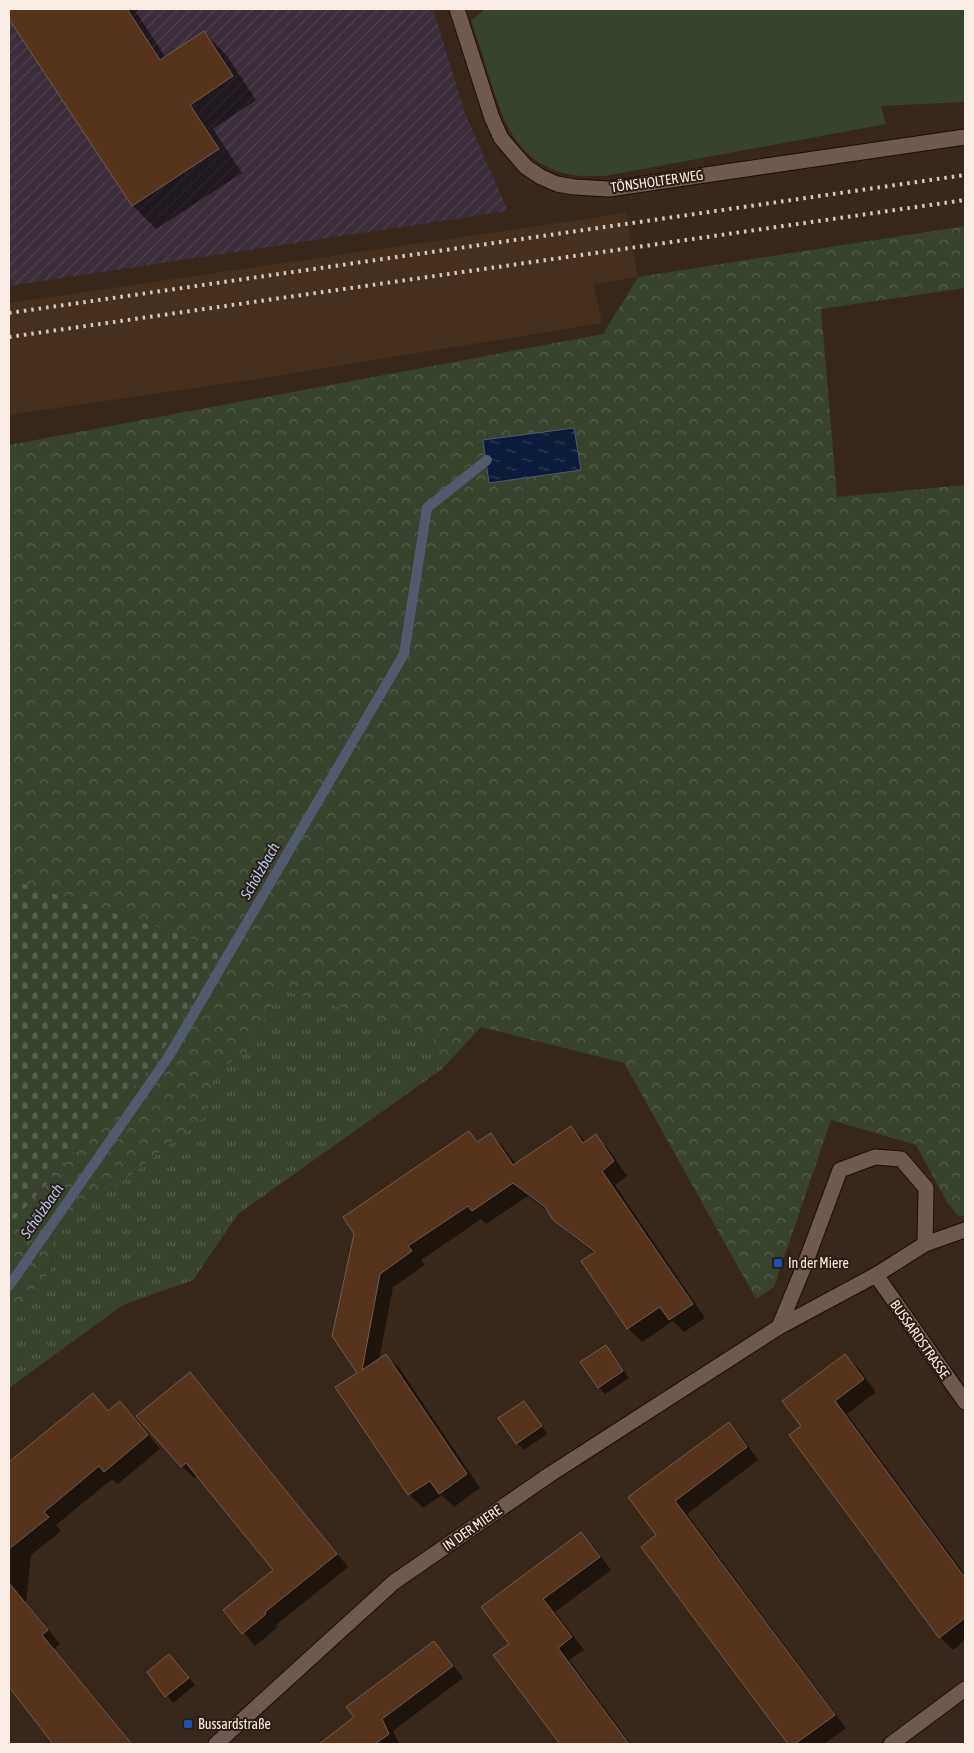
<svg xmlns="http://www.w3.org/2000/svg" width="974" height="1753" viewBox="0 0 974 1753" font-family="'Asap Condensed',sans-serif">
  <defs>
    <pattern id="industrial-furrows" width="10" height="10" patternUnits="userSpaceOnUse" patternTransform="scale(1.25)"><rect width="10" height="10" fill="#3b2d3a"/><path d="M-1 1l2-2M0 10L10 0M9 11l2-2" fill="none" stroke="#4e424d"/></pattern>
    <pattern id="forest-crowns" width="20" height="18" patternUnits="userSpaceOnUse" patternTransform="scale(1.25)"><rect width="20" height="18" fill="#38432e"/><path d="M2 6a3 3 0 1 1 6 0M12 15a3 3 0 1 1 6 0" fill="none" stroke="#565e4c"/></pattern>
    <pattern id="cemetery-stones" width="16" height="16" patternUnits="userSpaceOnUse" patternTransform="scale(1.25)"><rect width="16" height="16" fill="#38432e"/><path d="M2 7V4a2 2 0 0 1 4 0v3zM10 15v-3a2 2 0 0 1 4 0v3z" fill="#565e4c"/></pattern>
    <pattern id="park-tufts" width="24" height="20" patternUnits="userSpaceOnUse" patternTransform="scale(1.25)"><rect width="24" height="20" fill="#38432e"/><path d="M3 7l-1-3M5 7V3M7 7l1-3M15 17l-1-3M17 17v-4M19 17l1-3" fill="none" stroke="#565e4c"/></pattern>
    <pattern id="water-ripples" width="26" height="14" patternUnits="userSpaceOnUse" patternTransform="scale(1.25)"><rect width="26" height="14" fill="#0b1b39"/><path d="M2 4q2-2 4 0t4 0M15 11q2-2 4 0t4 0" fill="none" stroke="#2f3c56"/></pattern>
  </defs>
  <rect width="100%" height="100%" fill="#38271b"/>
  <path fill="#452f1f" d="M626 213 638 277 594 284 602 323 258 379 9 415V303Z"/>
  <path fill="url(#industrial-furrows)" d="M9 9H433L465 113 508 211 9 286Z"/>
  <path fill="#38432e" d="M485 9H965V102L881 106 886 124 605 176C591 176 576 177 563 173 516 159 503 121 490 79 484 59 478 40 471 21Z"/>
  <path fill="url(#forest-crowns)" d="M965 226V288L821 309 837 497 965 485V1216H958L947 1202 916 1145 831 1120 774 1287 756 1299 624 1063 481 1027 442 1069 432 1036 281 989 247 1052 214 1073 207 1115 118 1185 53 1225 51 1271 9 1320V1226L157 1060 163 929 9 879V445L603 334 638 277Z"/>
  <path fill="url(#cemetery-stones)" d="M9 879 224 949 157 1060 9 1226Z"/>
  <path fill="url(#park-tufts)" d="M281 989 432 1036 442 1069 238 1214 193 1280 123 1305 13 1385 9 1390V1320L51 1271 53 1225 118 1185 207 1115 214 1073 247 1052Z"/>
  <path fill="url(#water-ripples)" stroke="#525a6d" d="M574 428 581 470 489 483 483 440Z"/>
  <g fill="#0007">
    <path d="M9 9H141L136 12 166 58 204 32 227 56 256 100 213 129 242 173 156 229 133 206 9 17Z"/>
    <path d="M571 1127 586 1142 596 1136 609 1150 627 1176 615 1185 705 1318 684 1332 673 1321 642 1342 628 1328 583 1261 595 1254 568 1233 550 1213 528 1196 486 1224 481 1219 452 1239 421 1260 425 1265 393 1287 379 1360 386 1355 400 1369 480 1488 454 1507 442 1495 423 1508 409 1494 359 1373 334 1336 469 1133 479 1142 491 1134 504 1148 516 1165Z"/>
    <path d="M606 1347 612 1354 629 1378 605 1394 599 1387Z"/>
    <path d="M845 1356 858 1368 876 1392 847 1414 965 1575V1640L953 1650 940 1637 803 1426Z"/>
    <path d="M190 1374 202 1386 348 1567 276 1625 278 1627 255 1646 225 1610 274 1570 198 1475 194 1478 182 1466Z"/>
    <path d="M93 1395 109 1412 120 1403 133 1416 160 1449 118 1484 112 1479 56 1525 61 1531 31 1555 26 1602 60 1644 54 1649 133 1744H55L9 1688V1464Z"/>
    <path d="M524 1402 530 1409 547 1434 524 1450 517 1443Z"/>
    <path d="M729 1424 741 1436 758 1460 687 1514 846 1728 824 1744H790L642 1547 658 1536 630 1497Z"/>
    <path d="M581 1534 593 1546 611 1570 555 1612 584 1650 569 1660 631 1744H561L495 1656 511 1644Z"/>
    <path d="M434 1643 445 1654 463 1678 393 1731 399 1744H320L355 1718Z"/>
    <path d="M169 1655 195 1685 173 1703 148 1672Z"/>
  </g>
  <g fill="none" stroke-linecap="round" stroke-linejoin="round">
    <path stroke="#525a6d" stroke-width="10" d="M9 1286 169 1056 404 654 427 508 487 460"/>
  </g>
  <g fill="#55341b" stroke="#705d50">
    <path d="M9 9H127L160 60 204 31 233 76 190 105 219 149 132 206 9 19Z"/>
    <path d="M571 1126 583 1143 596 1134 614 1161 602 1171 693 1304 669 1320 660 1307 627 1329 581 1261 595 1252 553 1220 545 1207 513 1183 472 1211 468 1206 408 1246 412 1251 380 1274 362 1370 386 1354 467 1474 439 1494 430 1481 408 1495 335 1387 357 1373 332 1336 354 1234 343 1217 469 1131 477 1142 491 1133 513 1165Z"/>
    <path d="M606 1345 623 1371 598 1388 580 1362Z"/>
    <path d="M845 1354 864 1379 835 1401 965 1578V1618L939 1638 789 1435 801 1426 782 1401Z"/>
    <path d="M190 1372 337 1554 265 1612 266 1614 242 1634 223 1610 273 1570 186 1463 181 1467 136 1416Z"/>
    <path d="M93 1393 108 1411 120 1401 148 1435 104 1472 99 1466 44 1512 49 1517 9 1549V1462Z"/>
    <path d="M524 1401 542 1426 516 1444 498 1418Z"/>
    <path d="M729 1422 747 1447 675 1501 835 1715 795 1744H788L641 1547 656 1535 628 1497Z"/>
    <path d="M581 1532 600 1557 543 1599 572 1637 558 1648 629 1744H560L493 1655 509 1644 481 1607Z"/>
    <path d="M9 1583 48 1630 42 1635 132 1744H53L9 1687Z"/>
    <path d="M434 1641 453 1666 382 1719 389 1734 375 1744H319L354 1717 346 1707Z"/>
    <path d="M169 1654 189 1678 165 1697 147 1672Z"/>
  </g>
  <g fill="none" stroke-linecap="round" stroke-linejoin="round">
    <g stroke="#1e0f05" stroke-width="17">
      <g id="minor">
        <path d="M457 9 492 118 501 138 512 151 526 167 541 177 557 184 574 187 609 189 965 137"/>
        <path d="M876 1275 965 1402"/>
        <path d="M779 1327 805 1264 840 1170 875 1157 901 1159 926 1188 925 1244"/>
        <path d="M216 1744 394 1582 549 1475 779 1327 876 1275 925 1244 965 1230"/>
        <path d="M891 1744 965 1689"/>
      </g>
    </g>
    <use href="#minor" stroke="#6e5a4e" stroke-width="15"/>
    <g stroke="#d5c8c0" stroke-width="4" stroke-dasharray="2.5 5" stroke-linecap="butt">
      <path d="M9 313 965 175"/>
      <path d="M9 337 965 200"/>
    </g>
  </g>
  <g fill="#1a4fb4" stroke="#2d1d12" stroke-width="2">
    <rect x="773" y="1258" width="10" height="10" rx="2.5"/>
    <rect x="183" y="1719" width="10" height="10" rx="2.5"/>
  </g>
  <g text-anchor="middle" stroke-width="4" stroke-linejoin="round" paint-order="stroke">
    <g font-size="14" fill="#f9ede6" stroke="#2d1d12">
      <text transform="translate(657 181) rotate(-8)" y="5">TÖNSHOLTER WEG</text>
      <text transform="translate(920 1339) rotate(55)" y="5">BUSSARDSTRASSE</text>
      <text transform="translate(472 1528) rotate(-35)" y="5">IN DER MIERE</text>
    </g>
    <g font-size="14" fill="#f9ede6" stroke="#2d1d12" text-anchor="start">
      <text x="788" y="1268">In der Miere</text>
      <text x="198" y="1729">Bussardstraße</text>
    </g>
    <g font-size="15" font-style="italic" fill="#adc9f8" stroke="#2d1d12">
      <text transform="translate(260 871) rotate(-60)" y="5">Schölzbach</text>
      <text transform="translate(42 1211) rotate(-55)" y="5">Schölzbach</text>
    </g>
  </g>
  <rect width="974" height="1753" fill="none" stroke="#f9ede6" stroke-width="20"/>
</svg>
